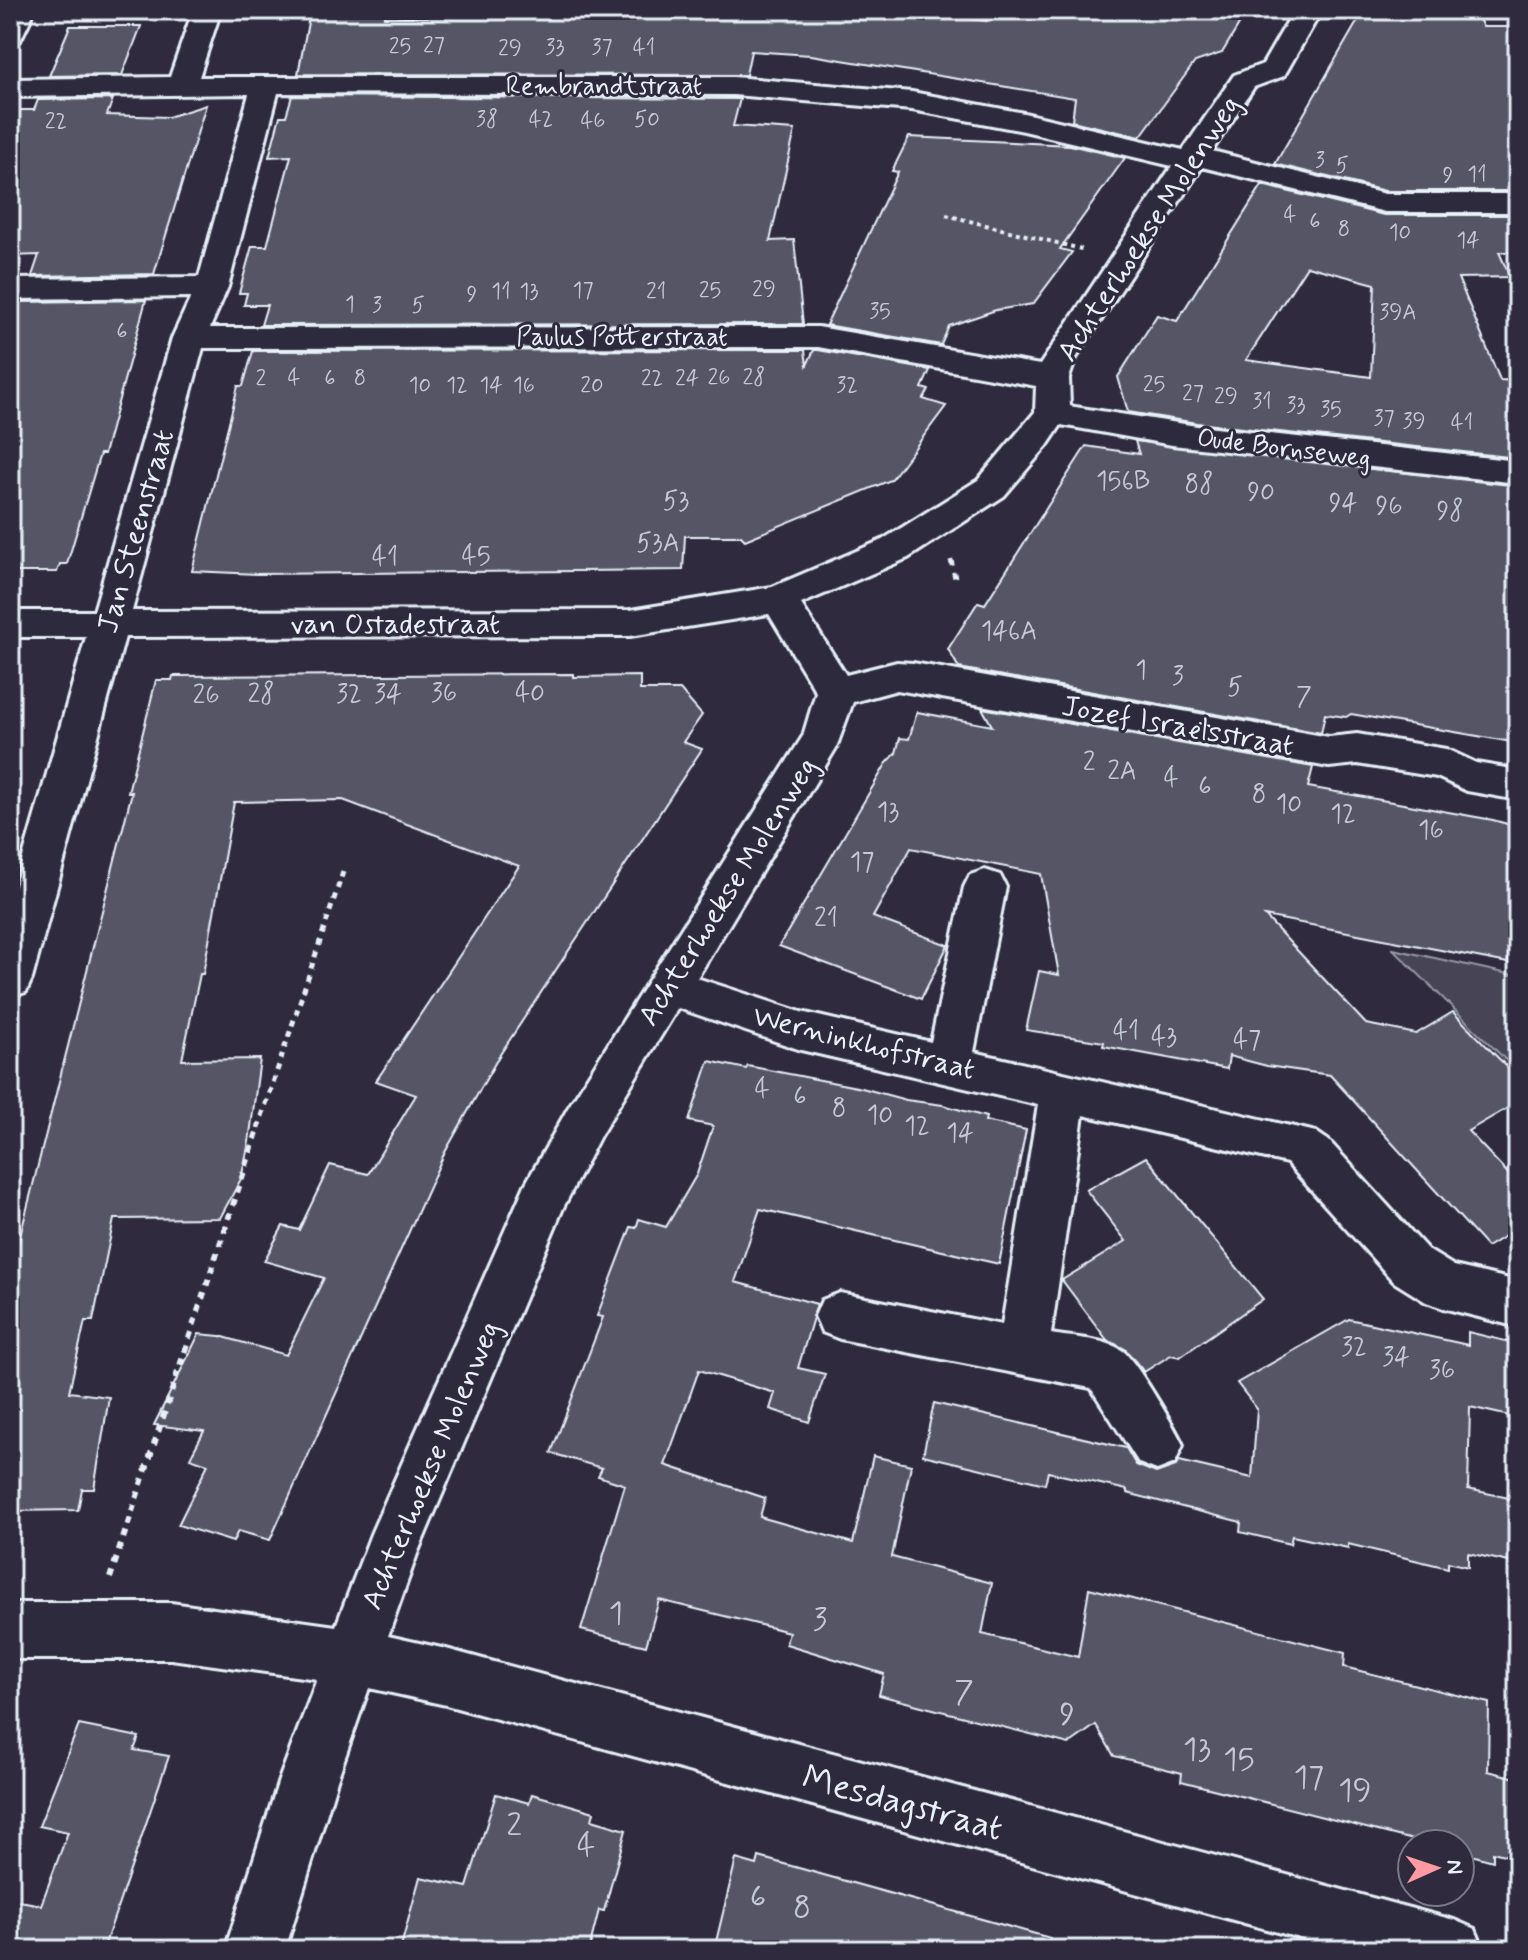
<svg xmlns="http://www.w3.org/2000/svg" width="1528" height="1960" viewBox="0 0 1528 1960" font-family="Mynerve,sans-serif">
  <rect width="100%" height="100%" fill="#2f2a3d"/>
  <filter id="ink" filterUnits="userSpaceOnUse"><feTurbulence type="fractalNoise" baseFrequency=".0125" numOctaves="2"/><feDisplacementMap in="SourceGraphic" scale="16" xChannelSelector="R" yChannelSelector="G"/><feConvolveMatrix kernelMatrix="1 2 1 2 8 2 1 2 1" color-interpolation-filters="sRGB"/></filter>
  <g filter="url(#ink)">
    <path fill="#464455" stroke="#979aa6" stroke-width="2" d="M1393 949 1518 976V1072Z"/>
    <g fill="#575565" stroke="#e8f1f8" stroke-width="2" fill-rule="evenodd">
      <path d="M652 10 834 13V11L886 13 891 10 987 21 993 10H1248L1222 53 1195 62 1140 137 1072 121 1075 98 811 55 751 51 746 75 298 74 310 12H385L384 17H538L651 16Z"/>
      <path d="M1364 10 1477 15 1483 27H1518V191H1385L1275 164Z"/>
      <path d="M70 26H141L122 75 49 76Z"/>
      <path d="M292 96 740 99 733 126 795 130 770 241 794 240 803 324 261 325 267 305H244L247 293H239L252 246H267L291 156 269 157 280 116H286Z"/>
      <path d="M113 99 107 115 168 117 206 105 154 274 32 276 39 255 10 256V110H34L38 100Z"/>
      <path d="M909 137 1070 145 1125 158 1060 249 1072 252 1033 304 996 310 949 326 941 345 826 325 898 172 892 171Z"/>
      <path d="M1262 185 1384 215H1518V252H1499L1510 277 1458 278 1500 380 1518 381V458L1197 423 1128 412 1118 377 1157 315 1177 321ZM1307 266 1375 284 1371 377 1246 360Z"/>
      <path d="M146 300 104 454H100L67 564H60L57 572H10V331L21 302Z"/>
      <path d="M805 350 807 365 814 350H818L930 370 922 388 929 390 923 399 946 406 891 480 745 540 741 536H685L683 570 257 574 192 571 238 386H243L253 351Z"/>
      <path d="M1135 441 1518 486V743L1351 714 1346 717 1325 714 1321 733 959 668 948 649 978 602 985 604 1086 446 1139 454Z"/>
      <path d="M574 674V677L640 676V690H680L702 715 683 742 702 749 499 1056 444 1154 270 1540 238 1531 233 1542 178 1525 208 1464 190 1458 204 1431 154 1425 199 1334 220 1336 286 1355 324 1278 264 1261 283 1226 299 1230 330 1165 368 1174 416 1095 376 1081 519 866 343 800 234 802 203 974H200L182 1060 260 1059 249 1142 241 1179 220 1218 114 1219 93 1321H85L69 1392 109 1397 94 1489H82L78 1510 10 1511V1276L132 792H128L156 680H172L173 676Z"/>
      <path d="M982 708 1313 767 1308 787 1493 820 1518 827V933L1509 931 1508 963 1265 916 1366 1024 1416 1034 1453 1012 1518 1078V1102L1468 1131 1518 1184V1228L1487 1247 1330 1075 1267 1066 1229 1056 1227 1069 1103 1046 1104 1042 1026 1030 1039 971 1059 975 1041 874 911 848 873 917 948 945 921 999 779 946 886 764 896 753 900 738 909 739 917 712 992 726Z"/>
      <path d="M709 1061 746 1069 748 1066 862 1088 906 1100 943 1105 986 1117 985 1121 1026 1130 999 1264 760 1209 735 1282 817 1304 798 1368 825 1374 809 1422 770 1409 775 1393 699 1370 665 1465 765 1498 760 1517 853 1543 873 1456 911 1465 892 1557 992 1583 982 1634 1078 1657 1089 1588 1345 1653 1344 1667 1489 1703 1488 1771 1516 1778 1515 1858 1493 1852V1861L1460 1852V1844H1429L1181 1781 1182 1773 1114 1756 1096 1725 1069 1744 879 1695 884 1674 786 1644 789 1632 659 1600 646 1646 581 1630 625 1485 598 1476 602 1468 551 1453 603 1317 597 1316 631 1227 636 1228 639 1219 666 1227 697 1174 713 1126 689 1121Z"/>
      <path d="M1146 1157 1263 1299 1180 1357 1171 1355 1144 1372 1125 1349 1107 1340 1062 1280 1126 1241 1086 1190Z"/>
      <path d="M1349 1319 1468 1345V1332L1518 1344V1418L1470 1407 1468 1489 1518 1500V1564L1468 1553V1567L1448 1562V1568L1348 1544V1548L1292 1536 1290 1544 1240 1532 1241 1522 1127 1493V1490L1048 1472 1045 1484 923 1455 934 1403 1126 1448 1136 1465 1156 1473 1176 1466 1179 1461 1252 1478 1257 1409 1237 1383Z"/>
      <path d="M79 1725 139 1737 134 1750 169 1756 103 1950H10V1899L41 1905 68 1832 39 1826Z"/>
      <path d="M496 1794 529 1803 532 1794 594 1812 592 1820 626 1830 604 1911 599 1910 589 1949 555 1943 554 1950H400L420 1877 467 1887Z"/>
      <path d="M759 1857 1050 1938 1048 1950H714L736 1859 757 1865Z"/>
    </g>
    <g fill="none" stroke-linecap="round" stroke-linejoin="round">
      <g stroke="#e8f1f8" stroke-width="6">
        <g id="minor">
          <path d="M10 10H35L20 41 10 43Z"/>
          <path d="M193 10H221L199 77H733L912 92 1024 113 1183 150 1234 75 1263 64 1294 10H1322L1284 76 1254 87 1212 151 1385 194H1518V212H1385L1202 167 1076 358 1069 378 1070 406 1075 407 1197 426 1518 461V483L1172 445 1061 425 1047 446 1004 496 908 558 801 604 846 675 897 662 913 663 1329 737 1357 734 1446 749 1476 763 1518 770V800L1467 791 1437 777 1357 764 1329 767 897 690 853 702 836 748 697 978 801 1012 931 1042 964 887 970 875 985 870 1000 875 1006 887 974 1052 1316 1132 1329 1141 1428 1250 1454 1266 1518 1281V1327L1443 1308 1426 1302 1394 1282 1287 1163 1083 1115 1051 1334C1072 1338 1105 1338 1123 1351 1135 1360 1176 1429 1183 1445L1175 1463 1157 1470 1139 1463 1091 1388 840 1339 822 1332 815 1316 822 1300 840 1293 1002 1325 1038 1105 801 1050 678 1008 600 1136 563 1208 417 1554 388 1636 446 1649 1454 1920 1475 1929 1484 1950H1343L446 1705 369 1688 337 1780 285 1950H225L279 1780 317 1679 171 1659H10V1603H171L336 1626 371 1534 525 1185 568 1108 803 736 816 692 769 614 630 636 125 637 32 979 26 992 10 997V903L86 637H10V611H94L172 338 191 297 10 299V279L199 277 249 94 10 97V79L170 77ZM278 93 733 95 912 110 1024 131 1172 166 1040 365 818 327 210 328 228 287ZM818 347 1036 386 1035 412 978 480 882 540 772 587 630 610 132 611 203 348Z"/>
        </g>
      </g>
      <path stroke="#e8f1f8" stroke-width="4" stroke-dasharray="4 4" stroke-linecap="butt" d="M946 215 1085 250"/>
      <g stroke="#e8f1f8" stroke-width="5" stroke-dasharray="6 6" stroke-linecap="butt">
        <path d="M951 560 955 578"/>
        <path d="M258 1128 343 872"/>
      </g>
      <path stroke="#e8f1f8" stroke-width="6" stroke-dasharray="7 7" stroke-linecap="butt" d="M110 1578 259 1126"/>
      <use href="#minor" fill="#2f2a3d" fill-rule="evenodd"/>
    </g>
  </g>
  <g text-anchor="middle" stroke-width="6" stroke-linejoin="round" paint-order="stroke">
    <g font-size="22" fill="#c4cad3">
      <text x="434" y="52">27</text>
      <text x="400" y="53">25</text>
      <text x="555" y="54">33</text>
      <text x="602" y="54">37</text>
      <text x="644" y="54">41</text>
      <text x="510" y="55">29</text>
      <text x="487" y="126">38</text>
      <text x="541" y="126">42</text>
      <text x="647" y="126">50</text>
      <text x="593" y="127">46</text>
      <text x="56" y="128">22</text>
      <text x="1320" y="167">3</text>
      <text x="1342" y="172">5</text>
      <text x="1477" y="181">11</text>
      <text x="1448" y="182">9</text>
      <text x="1290" y="221">4</text>
      <text x="1315" y="228">6</text>
      <text x="1344" y="236">8</text>
      <text x="1400" y="239">10</text>
      <text x="1468" y="247">14</text>
      <text x="764" y="296">29</text>
      <text x="583" y="297">17</text>
      <text x="710" y="297">25</text>
      <text x="501" y="298">11</text>
      <text x="529" y="298">13</text>
      <text x="656" y="298">21</text>
      <text x="472" y="301">9</text>
      <text x="350" y="311">1</text>
      <text x="377" y="312">3</text>
      <text x="418" y="312">5</text>
      <text x="880" y="318">35</text>
      <text x="1398" y="319">39A</text>
      <text x="122" y="338">6</text>
      <text x="294" y="384">4</text>
      <text x="719" y="384">26</text>
      <text x="754" y="384">28</text>
      <text x="261" y="385">2</text>
      <text x="330" y="385">6</text>
      <text x="360" y="385">8</text>
      <text x="652" y="385">22</text>
      <text x="687" y="385">24</text>
      <text x="1154" y="391">25</text>
      <text x="420" y="392">10</text>
      <text x="457" y="392">12</text>
      <text x="491" y="392">14</text>
      <text x="524" y="392">16</text>
      <text x="592" y="392">20</text>
      <text x="847" y="392">32</text>
      <text x="1193" y="400">27</text>
      <text x="1226" y="403">29</text>
      <text x="1262" y="408">31</text>
      <text x="1296" y="412">33</text>
      <text x="1331" y="416">35</text>
      <text x="1384" y="425">37</text>
      <text x="1414" y="428">39</text>
      <text x="1462" y="429">41</text>
    </g>
    <g font-size="26" fill="#e8f1f8" stroke="#2f2a3d">
      <text x="604" y="94">Rembrandtstraat</text>
      <text x="622" y="345">Paulus Potterstraat</text>
      <text transform="translate(1284 447) rotate(7)" y="9">Oude Bornseweg</text>
    </g>
    <g font-size="26" fill="#c4cad3">
      <text x="1123" y="489">156B</text>
      <text x="1199" y="492">88</text>
      <text x="1261" y="500">90</text>
      <text x="676" y="509">53</text>
      <text x="1343" y="511">94</text>
      <text x="1389" y="514">96</text>
      <text x="1450" y="519">98</text>
      <text x="658" y="551">53A</text>
      <text x="476" y="564">45</text>
      <text x="385" y="565">41</text>
      <text x="1009" y="639">146A</text>
      <text x="1141" y="678">1</text>
      <text x="1178" y="684">3</text>
      <text x="1235" y="695">5</text>
      <text x="444" y="701">36</text>
      <text x="530" y="701">40</text>
      <text x="261" y="702">28</text>
      <text x="349" y="702">32</text>
      <text x="388" y="702">34</text>
      <text x="206" y="703">26</text>
      <text x="1304" y="705">7</text>
      <text x="1089" y="770">2</text>
      <text x="1122" y="779">2A</text>
      <text x="1171" y="786">4</text>
      <text x="1205" y="794">6</text>
      <text x="1259" y="802">8</text>
      <text x="1289" y="812">10</text>
      <text x="888" y="820">13</text>
      <text x="1343" y="822">12</text>
      <text x="1431" y="838">16</text>
      <text x="862" y="870">17</text>
      <text x="826" y="926">21</text>
      <text x="1126" y="1039">41</text>
      <text x="1164" y="1045">43</text>
      <text x="1247" y="1048">47</text>
      <text x="762" y="1097">4</text>
      <text x="800" y="1104">6</text>
      <text x="839" y="1116">8</text>
      <text x="880" y="1123">10</text>
      <text x="917" y="1134">12</text>
      <text x="960" y="1141">14</text>
      <text x="1354" y="1355">32</text>
      <text x="1396" y="1365">34</text>
      <text x="1442" y="1378">36</text>
    </g>
    <g font-size="30" fill="#e8f1f8" stroke="#2f2a3d">
      <text transform="translate(1148 228) rotate(-57)" y="10">Achterhoekse Molenweg</text>
      <text transform="translate(135 531) rotate(-74)" y="10">Jan Steenstraat</text>
      <text x="395" y="633">van Ostadestraat</text>
      <text transform="translate(1178 725) rotate(10)" y="10">Jozef Israëlsstraat</text>
      <text transform="translate(727 891) rotate(-58)" y="10">Achterhoekse Molenweg</text>
      <text transform="translate(864 1042) rotate(14)" y="10">Werninkhofstraat</text>
      <text transform="translate(430 1465) rotate(-67)" y="10">Achterhoekse Molenweg</text>
    </g>
    <g font-size="32" fill="#c4cad3">
      <text x="616" y="1623">1</text>
      <text x="820" y="1629">3</text>
      <text x="964" y="1702">7</text>
      <text x="1067" y="1724">9</text>
      <text x="1197" y="1759">13</text>
      <text x="1239" y="1769">15</text>
      <text x="1309" y="1787">17</text>
      <text x="1355" y="1800">19</text>
      <text x="514" y="1835">2</text>
      <text x="586" y="1855">4</text>
      <text x="758" y="1906">6</text>
      <text x="802" y="1917">8</text>
    </g>
    <g font-size="36" fill="#e8f1f8" stroke="#2f2a3d">
      <text transform="translate(903 1801) rotate(15)" y="13">Mesdagstraat</text>
    </g>
  </g>
  <rect width="1528" height="1960" fill="none" stroke="#2f2a3d" stroke-width="40"/>
  <rect x="20" y="20" width="1488" height="1920" fill="none" stroke="#e8f1f8" stroke-width="3" filter="url(#ink)"/>
  <g transform="translate(1436 1868) rotate(87)"><circle r="38" fill="#2f2a3d" stroke="#797a88" stroke-width="2"/>
  <path d="M0-6L14 30L0 20L-14 30Z" fill="#ff9aa2"/>
  <text y="-12" font-size="22" font-weight="bold" text-anchor="middle" fill="#e8f1f8">N</text>
  </g>
</svg>
